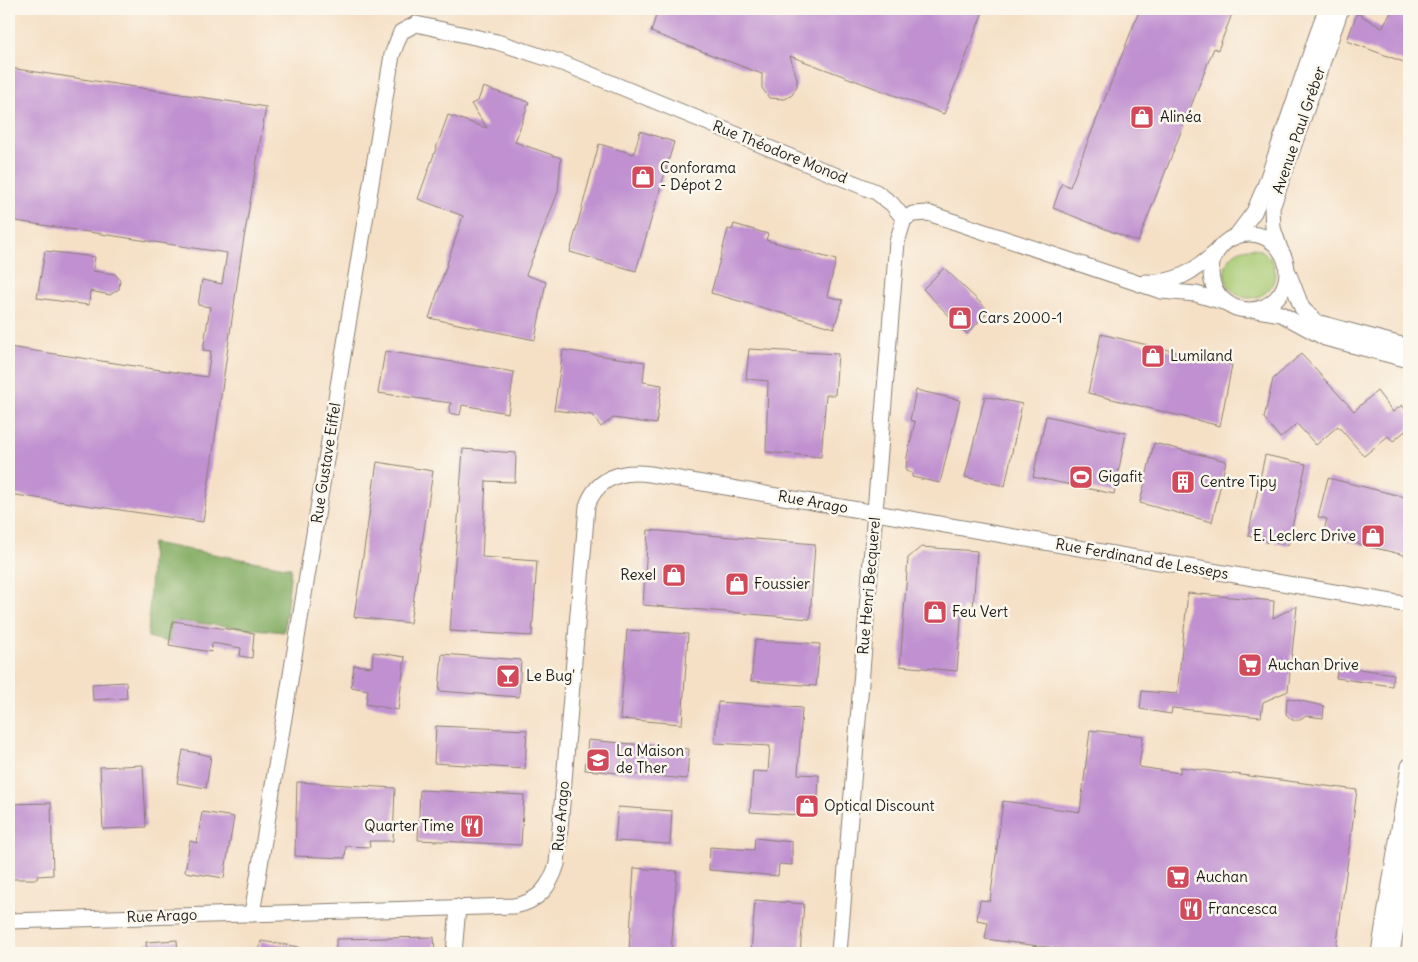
<svg xmlns="http://www.w3.org/2000/svg" width="1418" height="962" viewBox="0 0 1418 962" font-family="Delius,sans-serif">
  <rect width="100%" height="100%" fill="#fbf7ec"/>
  <filter id="ink" filterUnits="userSpaceOnUse"><feTurbulence type="fractalNoise" baseFrequency=".02" numOctaves="2"/><feDisplacementMap in="SourceGraphic" scale="10" xChannelSelector="R" yChannelSelector="G"/><feConvolveMatrix kernelMatrix="1 2 1 2 8 2 1 2 1" color-interpolation-filters="sRGB"/></filter>
  <filter id="wash" filterUnits="userSpaceOnUse"><feTurbulence type="fractalNoise" baseFrequency=".0096" numOctaves="4" result="noise"/><feDisplacementMap in="SourceGraphic" scale="20" xChannelSelector="R" yChannelSelector="G"/><feGaussianBlur stdDeviation="1.12" result="paint"/><feColorMatrix in="noise" values="0 0 0 0 0 0 0 0 0 0 0 0 0 0 0 0 0 1.4 0 .05"/><feComposite in="paint" operator="in"/></filter>
  <g filter="url(#wash)">
    <rect width="100%" height="100%" fill="#f5e0c6"/>
    <circle fill="#a9cb74" stroke="#627448" cx="1250" cy="273" r="25"/>
    <path fill="#86af66" stroke="#516641" d="M152 543 291 568 284 632 178 621 169 642 148 637Z"/>
    <g id="blocks">
      <g fill="#c090d0">
        <path d="M658 9H984L944 114 790 56 797 79V86L792 95 785 99 769 98 762 88V74L651 32Z"/>
        <path d="M1140 9H1229L1227 12 1232 14 1218 50 1214 48 1209 60 1138 242 1053 208 1062 183 1070 187Z"/>
        <path d="M1393 9H1409V64L1347 41 1357 13 1382 28Z"/>
        <path d="M10 68 266 107 241 256 203 522 9 494V347L207 377 211 351 203 350 210 307 198 305 202 280 222 284 227 253 9 220Z"/>
        <path d="M483 87 529 102 515 142 561 158 558 192 526 275 546 282 535 340 429 318 463 216 418 199 448 115 487 128 471 104 478 101Z"/>
        <path d="M640 131 674 142 636 271 570 252 599 144 634 154Z"/>
        <path d="M734 224 768 234 766 240 836 260 827 296 843 300 834 328 711 293 728 229 732 230Z"/>
        <path d="M45 251 95 257 93 271 115 274 120 280 119 289 110 295 90 291 89 305 37 298Z"/>
        <path d="M944 268 989 311 967 334 923 289Z"/>
        <path d="M1101 334 1232 365 1220 426 1088 393Z"/>
        <path d="M749 349 838 354 835 395H826L821 457 766 452 768 381 746 379Z"/>
        <path d="M563 350 645 362 643 382 662 385 656 424 613 418 601 427 592 415 554 410Z"/>
        <path d="M385 351 514 372 508 413 462 405 460 415 449 413 451 403 378 393Z"/>
        <path d="M1301 354 1354 411 1377 391 1393 412 1402 405 1409 415V428L1393 441 1388 436 1364 456 1338 426 1316 445 1297 424 1280 438 1264 418 1273 379Z"/>
        <path d="M916 390 960 400 940 483 912 477V473L906 471 907 457 915 422 910 420Z"/>
        <path d="M985 396 1022 404 1005 486 965 477Z"/>
        <path d="M1046 416 1126 433 1114 494 1033 477Z"/>
        <path d="M1154 443 1226 461 1212 522 1140 503Z"/>
        <path d="M463 449 516 453 515 482 486 481 482 557 537 561 532 636 450 631Z"/>
        <path d="M1265 455 1306 464 1288 545 1276 543 1274 538 1267 543 1263 536 1259 539 1248 536Z"/>
        <path d="M377 462 433 471 410 623 354 617Z"/>
        <path d="M1328 478 1409 498V553L1404 555 1323 535 1327 519 1318 517Z"/>
        <path d="M648 530 815 544 810 619 643 605Z"/>
        <path d="M921 547 977 551 973 609 962 608 957 671 900 666 908 558Z"/>
        <path d="M1188 593 1274 601 1273 618 1297 606 1288 691 1263 702 1261 717 1172 708 1171 714 1140 709 1142 691 1177 694Z"/>
        <path d="M173 621 254 633 252 658 240 656 241 648 212 643 211 652 169 645Z"/>
        <path d="M627 630 688 634 682 724 620 719Z"/>
        <path d="M755 640 820 644 816 686 751 681Z"/>
        <path d="M373 652 405 657 398 710 366 704 368 690 351 687 354 665 372 667Z"/>
        <path d="M442 654 521 660 519 697 439 691Z"/>
        <path d="M1338 666 1394 674 1392 686 1336 678Z"/>
        <path d="M126 682 127 698 93 700 92 684Z"/>
        <path d="M1287 698 1324 706 1323 718 1306 716 1300 720H1292L1286 714Z"/>
        <path d="M718 702 802 708 798 774 819 775 817 816 750 812 753 771 768 772 770 746 715 743Z"/>
        <path d="M436 726 527 730 525 769 434 763Z"/>
        <path d="M1090 730 1143 736 1139 767 1180 773V767L1357 790 1336 950 1331 953H1092L985 939 988 922 977 920 980 900 990 901 1003 801 1080 812Z"/>
        <path d="M588 740 689 749 687 779 585 770Z"/>
        <path d="M183 750 211 756 206 788 177 783Z"/>
        <path d="M143 765 146 827 103 829 100 767Z"/>
        <path d="M297 782 395 788 393 841H369L370 847 346 846 345 858 295 856Z"/>
        <path d="M420 790 524 795 521 845 418 840Z"/>
        <path d="M51 803 53 875 37 876V879H9V804Z"/>
        <path d="M618 807 672 811 670 844 615 841Z"/>
        <path d="M202 812 234 817 224 878 185 872 190 841 197 843Z"/>
        <path d="M755 838 792 842V865L779 864 778 876 709 870 710 847 754 850Z"/>
        <path d="M634 868 677 871 671 953 629 951Z"/>
        <path d="M755 900 804 904 800 953H751Z"/>
        <path d="M434 937 435 953H336V939Z"/>
        <path d="M177 940 178 953H147L146 942Z"/>
        <path d="M261 941 299 947 298 953H259Z"/>
      </g>
    </g>
  </g>
  <g filter="url(#ink)">
    <use href="#blocks" fill-opacity="0" stroke="#887e71" stroke-width="1"/>
    <g fill="none" stroke-linecap="round" stroke-linejoin="round">
      <g stroke="#887e71" stroke-width="17">
        <g id="street">
          <circle cx="1249" cy="272" r="38"/>
          <path d="M1236 236 1254 212 1265 186 1326 9"/>
          <path d="M1281 252 1273 228 1272 208 1341 9"/>
          <path d="M1288 272 1302 308 1316 322 1409 347"/>
          <path d="M1146 282C1175 284 1195 271 1216 252"/>
          <path d="M1257 310 1281 314 1325 338 1409 360"/>
          <path d="M252 914 392 55 401 32 416 24 497 42 565 64 876 192 892 204 904 219 913 214 928 213 1161 291 1196 294 1227 303"/>
          <path d="M9 921 514 906C538 902 550 887 557 864L587 506C597 477 622 470 650 474L1409 605"/>
          <path d="M454 953 458 907"/>
          <path d="M839 953 897 242 904 219"/>
          <path d="M1379 953 1409 766"/>
          <path d="M1392 953 1409 848"/>
        </g>
      </g>
      <use href="#street" stroke="#fff" stroke-width="15"/>
    </g>
  </g>
  <defs>
    <g id="shop-square" transform="scale(1.25)"><rect x="-9" y="-9" width="18" height="18" rx="4" fill="#d1495b" stroke="#fbf7ec"/><path d="M-5-2.5h2.3a2.7 3.5 0 0 1 5.4 0H5L5.5 6h-11ZM-1.5-2.5h3a1.5 2.3 0 0 0-3 0Z" fill="#fff"/></g>
    <g id="stadium-square" transform="scale(1.25)"><rect x="-9" y="-9" width="18" height="18" rx="4" fill="#d1495b" stroke="#fbf7ec"/><path d="M0-5a6.5 5 0 1 0 0 10a6.5 5 0 1 0 0-10ZM-3.5-1.8h7v3.6h-7Z" fill="#fff"/></g>
    <g id="building-square" transform="scale(1.25)"><rect x="-9" y="-9" width="18" height="18" rx="4" fill="#d1495b" stroke="#fbf7ec"/><path d="M-4-6H4V6H1V3H-1V6H-4ZM-2.5-4.3h1.7v1.8h-1.7ZM.8-4.3h1.7v1.8H.8ZM-2.5-1h1.7V.8h-1.7ZM.8-1h1.7V.8H.8Z" fill="#fff"/></g>
    <g id="supermarket-square" transform="scale(1.25)"><rect x="-9" y="-9" width="18" height="18" rx="4" fill="#d1495b" stroke="#fbf7ec"/><path d="M-6-5.5h2.5l.6 2H6L4.5 2H-2.5L-4.4-4H-6ZM-1.5 3.2a1.3 1.3 0 1 0 .1 0ZM3 3.2a1.3 1.3 0 1 0 .1 0Z" fill="#fff"/></g>
    <g id="bar-square" transform="scale(1.25)"><rect x="-9" y="-9" width="18" height="18" rx="4" fill="#d1495b" stroke="#fbf7ec"/><path d="M-6-5H6L.8 .8V4.5H3.5V6h-7V4.5H-.8V.8Z" fill="#fff"/></g>
    <g id="school-square" transform="scale(1.25)"><rect x="-9" y="-9" width="18" height="18" rx="4" fill="#d1495b" stroke="#fbf7ec"/><path d="M0-5L7-2L0 1L-7-2ZM-4 1L0 2.5L4 1V4Q0 6-4 4Z" fill="#fff"/></g>
    <g id="restaurant-square" transform="scale(1.25)"><rect x="-9" y="-9" width="18" height="18" rx="4" fill="#d1495b" stroke="#fbf7ec"/><path d="M-5-6h1v4h1v-4h1v4h1v-4h1v5L-1.5 .5V6h-2V.5L-5-1ZM5-6V6H3V1.5H1.5Q1.5-4 5-6Z" fill="#fff"/></g>
  </defs>
  <g fill-rule="evenodd">
    <use href="#shop-square" x="1142" y="117"/>
    <use href="#shop-square" x="643" y="177"/>
    <use href="#shop-square" x="960" y="318"/>
    <use href="#shop-square" x="1153" y="356"/>
    <use href="#stadium-square" x="1081" y="477"/>
    <use href="#building-square" x="1183" y="482"/>
    <use href="#shop-square" x="1373" y="536"/>
    <use href="#shop-square" x="674" y="575"/>
    <use href="#shop-square" x="737" y="584"/>
    <use href="#shop-square" x="935" y="612"/>
    <use href="#supermarket-square" x="1250" y="665"/>
    <use href="#bar-square" x="508" y="676"/>
    <use href="#school-square" x="598" y="760"/>
    <use href="#shop-square" x="807" y="806"/>
    <use href="#restaurant-square" x="472" y="826"/>
    <use href="#supermarket-square" x="1178" y="877"/>
    <use href="#restaurant-square" x="1191" y="909"/>
  </g>
  <g text-anchor="middle" stroke-width="5" stroke-linejoin="round" paint-order="stroke">
    <g font-size="15" fill="#1c1c1c" stroke="#fbf7ec" text-anchor="start">
      <text x="1160" y="122">Alinéa</text>
      <text x="660" y="173">Conforama<tspan x="660" dy="17">- Dépot 2</tspan></text>
      <text x="978" y="323">Cars 2000-1</text>
      <text x="1170" y="361">Lumiland</text>
      <text x="1098" y="482">Gigafit</text>
      <text x="1200" y="487">Centre Tipy</text>
      <text x="1356" y="541" text-anchor="end">E. Leclerc Drive</text>
      <text x="656" y="580" text-anchor="end">Rexel</text>
      <text x="754" y="589">Foussier</text>
      <text x="952" y="617">Feu Vert</text>
      <text x="1268" y="670">Auchan Drive</text>
      <text x="526" y="681">Le Bug'</text>
      <text x="616" y="756">La Maison<tspan x="616" dy="17">de Ther</tspan></text>
      <text x="824" y="811">Optical Discount</text>
      <text x="454" y="831" text-anchor="end">Quarter Time</text>
      <text x="1196" y="882">Auchan</text>
      <text x="1208" y="914">Francesca</text>
    </g>
    <g font-size="15" fill="#1c1c1c" stroke="#fbf7ec">
      <text transform="translate(1299 130) rotate(-71)" y="5">Avenue Paul Gréber</text>
      <text transform="translate(780 152) rotate(22)" y="5">Rue Théodore Monod</text>
      <text transform="translate(326 463) rotate(-81)" y="5">Rue Gustave Eiffel</text>
      <text transform="translate(813 502) rotate(10)" y="5">Rue Arago</text>
      <text transform="translate(1142 559) rotate(10)" y="5">Rue Ferdinand de Lesseps</text>
      <text transform="translate(869 586) rotate(-85)" y="5">Rue Henri Becquerel</text>
      <text transform="translate(561 816) rotate(-85)" y="5">Rue Arago</text>
      <text transform="translate(162 916) rotate(-2)" y="5">Rue Arago</text>
    </g>
  </g>
  <rect width="1418" height="962" fill="none" stroke="#fbf7ec" stroke-width="30"/>
</svg>
